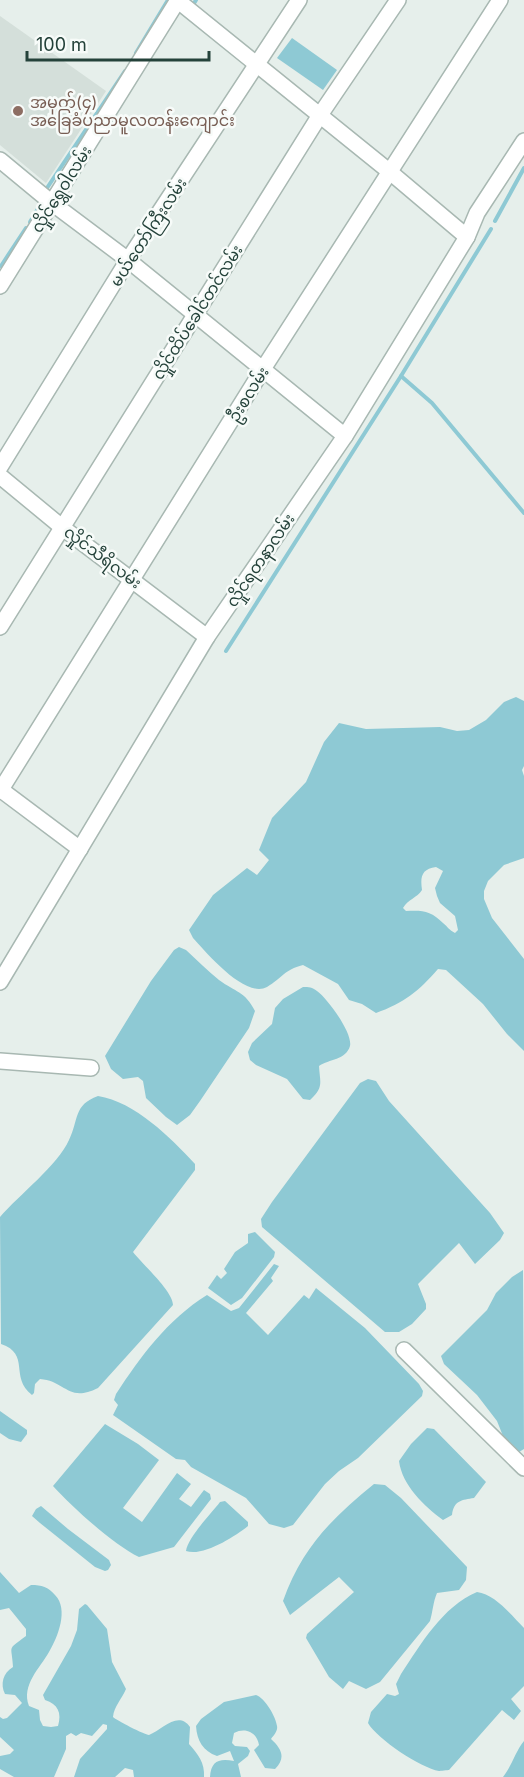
<svg xmlns="http://www.w3.org/2000/svg" width="524" height="1777" viewBox="0 0 524 1777" font-family="Inter,'Noto Sans Myanmar',sans-serif">
  <rect width="100%" height="100%" fill="#e6efeb"/>
  <path fill="#d4dfda" d="M0 16 106 91 46 183 0 145Z"/>
  <g fill="#8ec9d4" fill-rule="evenodd">
    <path d="M292 38 337 70 323 90 277 58Z"/>
    <path d="M516 697 524 701V766L522 770 524 776V858L504 865 488 881 484 891V899L492 918 524 959V1051L507 1034 483 1004 446 970 438 969C419 991 404 1003 376 1013L362 1004 349 1000 338 984 303 965C284 970 282 978 267 987 245 999 206 952 193 938L189 930 213 895 247 868 257 875 269 860 259 850 272 818 306 782 324 742 339 723 366 729 440 727 457 731 469 730 486 720 504 702ZM436 867 443 871 435 888 437 896 440 903 455 916 458 930 455 933C449 930 448 927 443 923 431 911 423 910 406 911L403 908C408 899 417 898 422 890 420 876 422 869 436 867Z"/>
    <path d="M179 947 186 950C197 960 208 971 219 980 235 992 245 991 255 1011L249 1028 200 1101 190 1115 177 1125 166 1117 146 1098 143 1081 138 1077 123 1079 111 1069 105 1056 151 981 174 950Z"/>
    <path d="M303 987C309 987 312 987 317 991 327 998 353 1033 350 1046 346 1060 329 1059 319 1066 320 1083 324 1087 310 1100L303 1099 287 1079 256 1065 250 1060 248 1052 252 1043 272 1024 275 1008 283 999Z"/>
    <path d="M368 1079 376 1081 389 1101 490 1213 504 1233 500 1240 475 1264 459 1243 418 1284 426 1304V1309L412 1324 399 1332H385L262 1227 261 1219 272 1202 360 1083Z"/>
    <path d="M98 1096C135 1102 170 1137 195 1164V1170L189 1178 133 1252C142 1264 173 1291 173 1305L98 1388C68 1403 66 1381 40 1379L35 1384 34 1393 32 1395C9 1377 31 1354 1 1344L0 1217C19 1195 58 1165 69 1140 79 1120 73 1105 98 1096Z"/>
    <path d="M255 1232 275 1252 274 1257 242 1298 231 1305 208 1288 217 1275 221 1279 227 1273 224 1269 235 1252 248 1243V1234Z"/>
    <path d="M274 1264 279 1266 271 1278 273 1281 246 1313 268 1335 304 1295 309 1299 316 1288 365 1328 419 1384 423 1391 422 1396 358 1458 339 1471 325 1484 293 1525 284 1528 269 1524 246 1498 191 1467 185 1460 176 1459 113 1415 118 1405 114 1400 116 1394C141 1356 167 1320 207 1295L231 1311 239 1308Z"/>
    <path d="M523 1270 524 1449 519 1452 503 1436 497 1421 477 1395 444 1364 441 1356 487 1310 496 1293 512 1277Z"/>
    <path d="M0 1411 27 1430V1434L21 1442 9 1439 0 1433Z"/>
    <path d="M105 1424 138 1444 159 1460 123 1508 142 1522 177 1473 191 1484 179 1499 191 1507 204 1490 210 1494 211 1499 174 1547 139 1557C114 1545 72 1507 53 1486Z"/>
    <path d="M427 1428 434 1429 486 1482 474 1498C462 1500 454 1500 452 1515L443 1520C424 1506 402 1485 399 1461L411 1444Z"/>
    <path d="M374 1484 385 1485 401 1498 467 1567 466 1580 459 1590 437 1593C433 1602 433 1611 430 1621L380 1682 366 1689 349 1681 343 1689 329 1677 306 1638 307 1634 354 1592 339 1577 290 1615 283 1601C302 1548 331 1519 374 1484Z"/>
    <path d="M225 1501 248 1522V1526C234 1537 203 1557 186 1551 188 1537 211 1514 220 1502Z"/>
    <path d="M41 1506 68 1529 109 1560 111 1565 108 1570 105 1571 95 1567 40 1523 32 1516 36 1509Z"/>
    <path d="M0 1572 19 1593 31 1585C42 1585 48 1587 55 1595 69 1609 58 1637 49 1652 40 1668 21 1685 29 1706L39 1710 40 1720 43 1726 51 1727 58 1726C62 1713 58 1704 45 1700L43 1695 71 1646 77 1630 79 1609 85 1604 87 1605 107 1629 112 1662 126 1689C122 1699 114 1706 113 1717 116 1720 145 1735 149 1735 162 1730 178 1710 190 1727L189 1744C198 1754 205 1763 204 1777H134L133 1770 125 1768 115 1777H74L80 1759 107 1729V1725L103 1724 92 1736 81 1733 76 1736 71 1733 66 1736V1749L54 1777H14L0 1769V1756L10 1754 14 1750 0 1737V1717L3 1719 7 1718 22 1703 15 1695 5 1694C0 1684 3 1673 13 1667 12 1644 6 1651 26 1636V1629L9 1608 0 1610Z"/>
    <path d="M477 1592C495 1594 511 1615 524 1628V1686L511 1699 521 1711 514 1720 502 1710 449 1770C448 1770 440 1771 439 1771 421 1768 377 1739 368 1723L371 1712 387 1694 395 1696 399 1694 396 1684 401 1674C421 1644 442 1607 477 1592Z"/>
    <path d="M256 1695C265 1698 276 1717 277 1726 278 1731 274 1735 271 1739 282 1749 286 1758 275 1769L265 1768 254 1750 259 1745C257 1732 245 1727 234 1733L232 1743 235 1746 247 1747 250 1751 248 1756 238 1764 241 1777H210C211 1761 219 1758 234 1761L230 1751 217 1756C203 1751 197 1741 196 1726L201 1719 224 1702Z"/>
    <path d="M524 1741V1777H503C512 1766 515 1752 524 1741Z"/>
  </g>
  <g fill="none" stroke-linecap="round" stroke-linejoin="round">
    <g stroke="#8ec9d4" stroke-width="4">
      <path d="M193 5 196 0"/>
      <path d="M136 53 168 0"/>
      <path d="M43 189 45 191 125 71"/>
      <path d="M495 221 524 168"/>
      <path d="M30 222 42 202 40 200"/>
      <path d="M1 266 26 228"/>
      <path d="M401 376 432 403 524 513"/>
      <path d="M226 651 401 376 491 229"/>
    </g>
    <g stroke="#a8b8b2" stroke-width="18">
      <g id="street">
        <path d="M177 0 390 172 467 237"/>
        <path d="M0 160 52 203 128 260 345 436"/>
        <path d="M0 286 178 0"/>
        <path d="M0 467 128 260 299 0"/>
        <path d="M0 476 63 528 207 637"/>
        <path d="M0 627 320 115 398 0"/>
        <path d="M0 789 80 849"/>
        <path d="M0 791 263 369 500 0"/>
        <path d="M0 982 207 637 345 436 467 237 477 213 524 141"/>
        <path d="M0 1061 91 1068"/>
        <path d="M404 1350 524 1468"/>
      </g>
    </g>
    <use href="#street" stroke="#fff" stroke-width="15"/>
  </g>
  <circle fill="#8d6e63" stroke="#f7fbf9" stroke-width="2" cx="18" cy="111" r="6"/>
  <g text-anchor="middle" stroke-width="5" stroke-linejoin="round" paint-order="stroke">
    <g font-size="16" fill="#785e54" stroke="#f7fbf9" text-anchor="start">
      <text x="30" y="108">အမှတ်(၄)<tspan x="30" dy="18">အခြေခံပညာမူလတန်းကျောင်း</tspan></text>
    </g>
    <g font-size="16" fill="#24423a" stroke="#f7fbf9">
      <text transform="translate(61 189) rotate(-58)" y="6">လှိုင်ရွှေဝါလမ်း</text>
      <text transform="translate(148 232) rotate(-57)" y="6">မယ်တော်ကြီးလမ်း</text>
      <text transform="translate(197 312) rotate(-58)" y="6">လှိုင်ထိပ်ခေါင်တင်လမ်း</text>
      <text transform="translate(248 394) rotate(-58)" y="6">ဦးစလမ်း</text>
      <text transform="translate(103 557) rotate(37)" y="6">လှိုင်သီရိလမ်း</text>
      <text transform="translate(260 560) rotate(-56)" y="6">လှိုင်ရတနာလမ်း</text>
    </g>
  </g>
  <path d="M27 51v9h182v-9" fill="none" stroke="#24423a" stroke-width="3"/>
  <text x="36" y="51" font-size="18" fill="#24423a" stroke="#f7fbf9" stroke-width="4.5" paint-order="stroke">100 m</text>
</svg>
